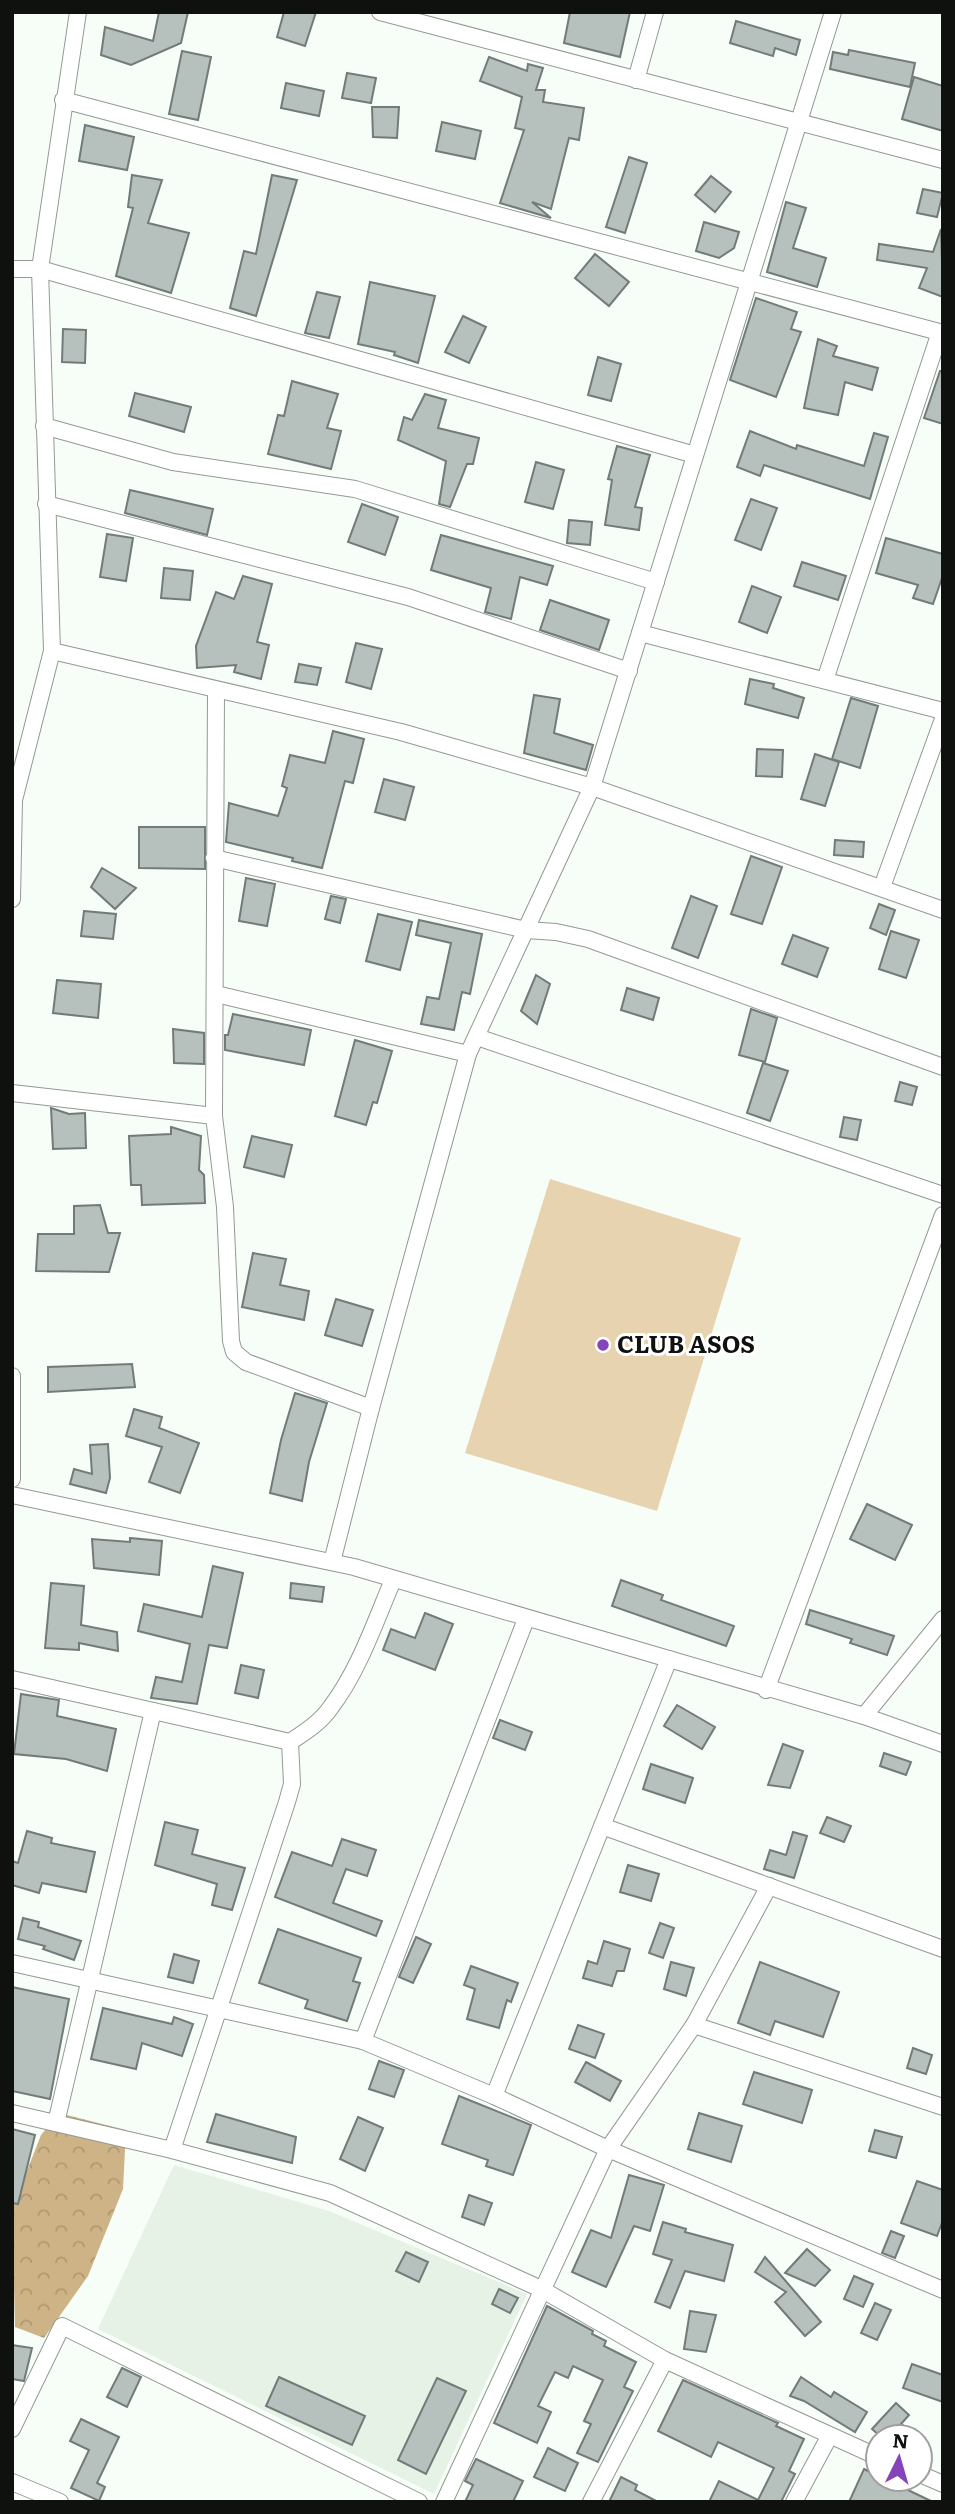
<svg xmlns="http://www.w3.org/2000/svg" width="955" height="2514" viewBox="0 0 955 2514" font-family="Literata,serif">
  <defs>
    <pattern id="forest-crowns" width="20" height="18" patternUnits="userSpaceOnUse" patternTransform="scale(1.75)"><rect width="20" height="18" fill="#cdb386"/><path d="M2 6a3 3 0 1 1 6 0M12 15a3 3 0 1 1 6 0" fill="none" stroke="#af9972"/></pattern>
  </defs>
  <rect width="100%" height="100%" fill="#f7fef7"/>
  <path fill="#e6f2e6" d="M174 2165 329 2211 527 2294 434 2494 98 2329Z"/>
  <path fill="url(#forest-crowns)" d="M59 2113 126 2130 123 2189 88 2276 44 2338 15 2327 12 2209 41 2135Z"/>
  <path fill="#e7d3b0" d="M550 1179 741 1238 657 1511 465 1453Z"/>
  <g fill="#b6c0bd" stroke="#727b79" stroke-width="2">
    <path d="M159 12H188L181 43 131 65 101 55 105 27 153 41Z"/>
    <path d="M284 12H316L305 46 277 37Z"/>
    <path d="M570 12H630L620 57 564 43Z"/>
    <path d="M736 21 800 40 796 55 775 48 773 56 730 43Z"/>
    <path d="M849 50 915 63 910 87 830 69 833 52 848 55Z"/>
    <path d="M182 51 211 57 198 120 169 114Z"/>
    <path d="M489 57 527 71 528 64 543 68 536 90H545L543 102 584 108 579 140 569 138 551 209 532 202 551 218 500 203 524 130 515 128 522 97 480 81Z"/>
    <path d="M347 73 376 78 371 103 342 98Z"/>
    <path d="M914 77 943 86V131L902 119Z"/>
    <path d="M286 83 324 91 319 116 281 108Z"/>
    <path d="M372 107H399L397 138 373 137Z"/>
    <path d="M442 122 481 131 475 159 436 151Z"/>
    <path d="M85 125 134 137 127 170 79 161Z"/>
    <path d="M629 157 647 163 625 233 606 227Z"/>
    <path d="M132 175 162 180 148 223 189 233 171 293 116 276 133 208 128 207Z"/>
    <path d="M272 175 297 180 256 316 230 308 244 251 256 254Z"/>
    <path d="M711 176 731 192 715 212 695 195Z"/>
    <path d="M923 189 943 193 937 217 917 213Z"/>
    <path d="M786 202 806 208 793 248 826 258 817 287 767 272Z"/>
    <path d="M704 222 739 232 734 248 719 258 696 251Z"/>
    <path d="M941 229 943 297 919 288 927 268 877 260 879 244 933 252Z"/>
    <path d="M595 254 629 282 609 306 575 278Z"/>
    <path d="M370 282 435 296 418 363 394 355 395 352 358 344Z"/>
    <path d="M317 292 340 297 329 338 305 333Z"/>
    <path d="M756 298 797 312 791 329 801 332 776 397 730 380Z"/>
    <path d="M463 316 486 327 469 363 445 352Z"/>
    <path d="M63 329 86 330 85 363 62 362Z"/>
    <path d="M818 339 837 346 833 356 878 368 872 390 845 382 838 415 804 408Z"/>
    <path d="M598 357 621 364 611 401 588 395Z"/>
    <path d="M940 371H943V424L924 418Z"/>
    <path d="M292 381 338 394 327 428 341 431 331 469 268 454 278 415 284 416Z"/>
    <path d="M135 393 191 407 184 432 129 416Z"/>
    <path d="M425 394 446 400 438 428 479 438 473 464H467L450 507 439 504 446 461 398 440 404 417 412 420Z"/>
    <path d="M750 431 796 449 797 445 864 466 874 433 888 437 870 499 764 465 760 476 737 467Z"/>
    <path d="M617 446 650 455 635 507 642 508 639 530 605 525 612 480 608 479Z"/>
    <path d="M536 462 564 470 553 509 525 502Z"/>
    <path d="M130 490 213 509 207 535 125 513Z"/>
    <path d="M751 499 777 508 761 550 735 540Z"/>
    <path d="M362 504 398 517 385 555 348 542Z"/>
    <path d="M569 520 592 522 590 545 567 543Z"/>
    <path d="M107 534 133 538 126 581 100 577Z"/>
    <path d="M441 535 553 566 547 585 520 577 511 619 485 612 491 588 431 570Z"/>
    <path d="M886 538 943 554V575L933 604 913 598 918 585 876 573Z"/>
    <path d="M802 562 846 576 838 600 794 586Z"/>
    <path d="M164 568 193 571 190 600 161 598Z"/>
    <path d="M243 576 272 584 257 642 269 645 261 679 234 672 236 665 197 668 196 646 216 592 234 599Z"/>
    <path d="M752 586 781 597 767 633 739 622Z"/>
    <path d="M550 600 609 620 599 650 540 630Z"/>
    <path d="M356 643 382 649 371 689 346 682Z"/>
    <path d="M299 664 321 668 317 685 295 682Z"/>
    <path d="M750 679 774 684 773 688 804 698 798 718 745 704Z"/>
    <path d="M534 695 560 699 554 733 593 745 586 770 524 753Z"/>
    <path d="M851 698 878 706 860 768 832 759Z"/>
    <path d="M333 731 364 739 353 783 345 781 322 868 292 861 293 858 226 842 229 803 278 816 287 788 282 786 290 755 325 763Z"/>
    <path d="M757 749 783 750 782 777 756 776Z"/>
    <path d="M815 754 839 762 825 806 801 799Z"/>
    <path d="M384 779 414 787 405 820 375 812Z"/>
    <path d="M139 827H205V869L139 868Z"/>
    <path d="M835 840 864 842 863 857 834 855Z"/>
    <path d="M751 856 782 867 762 924 731 914Z"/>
    <path d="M102 868 136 888 115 909 91 887Z"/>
    <path d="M246 878 275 884 267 926 239 921Z"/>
    <path d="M331 896 346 899 340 923 325 919Z"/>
    <path d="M691 896 717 906 698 958 672 948Z"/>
    <path d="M879 904 895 910 886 935 870 928Z"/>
    <path d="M84 911 116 914 113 939 81 936Z"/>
    <path d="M378 914 412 922 400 970 366 961Z"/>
    <path d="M419 920 482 934 470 994 462 992 454 1030 421 1024 427 997 439 999 451 943 416 935Z"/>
    <path d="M891 931 919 940 906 978 879 969Z"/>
    <path d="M793 935 828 948 817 977 782 964Z"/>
    <path d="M536 975 550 984 537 1024 521 1011Z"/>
    <path d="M57 980 101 984 98 1018 53 1013Z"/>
    <path d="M627 988 659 998 653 1020 621 1010Z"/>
    <path d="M751 1009 777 1018 765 1062 739 1055Z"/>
    <path d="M233 1014 311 1030 304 1065 225 1050V1035H228Z"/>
    <path d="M173 1029 204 1033V1064L174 1063Z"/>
    <path d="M355 1040 392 1051 377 1103 373 1102 366 1125 335 1116Z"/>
    <path d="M763 1063 788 1071 770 1121 747 1113Z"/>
    <path d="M900 1082 917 1087 912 1105 895 1101Z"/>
    <path d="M51 1108 69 1114 85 1113 86 1148 53 1149Z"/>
    <path d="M844 1117 861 1120 857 1140 840 1137Z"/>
    <path d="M171 1127 201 1136 199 1170 204 1175 205 1203 142 1205 141 1185H131L129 1136 171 1134Z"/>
    <path d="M252 1136 292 1145 284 1177 244 1167Z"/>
    <path d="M100 1205 108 1233H120L109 1272 36 1271 38 1234H74V1206Z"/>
    <path d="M253 1253 286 1259 280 1285 309 1291 304 1320 242 1307Z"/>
    <path d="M336 1299 373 1310 362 1346 325 1335Z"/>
    <path d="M132 1364 135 1387 48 1392V1367Z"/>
    <path d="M295 1393 327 1403 309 1462 302 1501 270 1493 281 1440Z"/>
    <path d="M134 1409 162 1417 159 1428 199 1443 180 1493 149 1482 162 1447 126 1436Z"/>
    <path d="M108 1444 110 1478 106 1493 70 1484 74 1469 92 1474 90 1445Z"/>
    <path d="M867 1504 912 1525 895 1560 850 1539Z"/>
    <path d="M130 1538 162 1541 159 1575 94 1568 92 1539 130 1542Z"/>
    <path d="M213 1566 243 1573 227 1648 209 1645 197 1704 151 1698 156 1677 182 1682 190 1644 138 1631 144 1604 202 1617Z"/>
    <path d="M621 1580 663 1595 661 1600 734 1626 726 1646 612 1606Z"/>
    <path d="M51 1583 84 1586 81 1625 117 1632 118 1651 79 1643V1650L45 1648Z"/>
    <path d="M291 1583 324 1587 322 1602 290 1598Z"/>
    <path d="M810 1610 894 1636 887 1655 850 1643 852 1639 806 1624Z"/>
    <path d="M425 1613 453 1624 435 1670 383 1650 391 1629 415 1638Z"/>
    <path d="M241 1665 264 1670 258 1698 235 1693Z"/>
    <path d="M21 1694 59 1700 57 1716 116 1729 107 1771 66 1759 14 1754Z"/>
    <path d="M677 1705 715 1727 702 1749 664 1726Z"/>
    <path d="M500 1720 532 1732 525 1750 493 1738Z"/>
    <path d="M783 1744 803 1751 790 1788 768 1785Z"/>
    <path d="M884 1753 911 1762 906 1775 880 1766Z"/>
    <path d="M651 1764 693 1778 685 1803 643 1789Z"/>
    <path d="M827 1817 851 1826 844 1842 820 1833Z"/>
    <path d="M165 1822 198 1830 192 1854 245 1868 232 1910 212 1905 217 1884 155 1865Z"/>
    <path d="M27 1831 52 1838 51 1843 95 1852 86 1892 42 1883 39 1893 12 1885V1861L18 1863Z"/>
    <path d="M793 1832 807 1836 794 1878 764 1869 770 1850 786 1855Z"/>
    <path d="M342 1839 376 1850 367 1876 346 1869 333 1903 382 1921 376 1936 275 1897 292 1852 332 1866Z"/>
    <path d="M628 1865 659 1874 651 1901 620 1892Z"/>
    <path d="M23 1918 39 1922 38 1927 81 1941 74 1960 43 1949 45 1946 18 1939Z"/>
    <path d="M660 1923 674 1928 663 1958 649 1953Z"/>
    <path d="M278 1929 361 1958 353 1981 360 1983 347 2021 305 2008 308 2000 259 1983Z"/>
    <path d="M416 1937 431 1944 413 1983 399 1977Z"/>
    <path d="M604 1941 630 1949 624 1971H617L612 1986 583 1978 588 1961 597 1964Z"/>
    <path d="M174 1954 199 1961 193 1983 168 1977Z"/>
    <path d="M671 1962 694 1968 686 1996 664 1989Z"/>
    <path d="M760 1962 839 1992 823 2037 775 2021 770 2035 738 2023Z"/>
    <path d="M471 1966 518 1983 511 2002 507 2000 499 2028 467 2019 475 1989 464 1985Z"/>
    <path d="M12 1987 69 1999 50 2099 12 2091Z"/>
    <path d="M103 2008 172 2024 174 2017 193 2024 182 2056 142 2043 136 2069 91 2059Z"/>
    <path d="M578 2025 604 2034 595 2058 569 2049Z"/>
    <path d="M913 2048 932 2055 926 2074 907 2068Z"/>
    <path d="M379 2061 404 2070 394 2097 369 2089Z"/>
    <path d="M586 2062 621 2081 610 2101 575 2082Z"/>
    <path d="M754 2072 812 2090 802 2123 743 2104Z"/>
    <path d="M459 2096 531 2125 513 2175 486 2166 488 2160 442 2144Z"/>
    <path d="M699 2113 742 2126 731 2162 688 2149Z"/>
    <path d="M216 2114 296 2137 292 2163 207 2142Z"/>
    <path d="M358 2117 383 2128 365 2171 340 2159Z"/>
    <path d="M12 2129 35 2135 18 2204 12 2203Z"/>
    <path d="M875 2130 902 2137 896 2158 869 2151Z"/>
    <path d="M629 2175 664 2185 650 2231 634 2226 606 2287 572 2272 591 2230 611 2238Z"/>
    <path d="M917 2181 943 2190V2220L937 2236 901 2223Z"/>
    <path d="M469 2195 492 2203 484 2225 462 2217Z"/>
    <path d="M663 2222 686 2229 685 2232 733 2245 724 2281 685 2271 670 2308 655 2302 672 2260 653 2254Z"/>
    <path d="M891 2231 904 2236 895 2258 882 2253Z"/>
    <path d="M807 2249 830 2270 815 2286 785 2273Z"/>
    <path d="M406 2252 428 2262 419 2282 396 2271Z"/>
    <path d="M765 2257 821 2322 805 2336 775 2302 786 2292 755 2272Z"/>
    <path d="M854 2276 873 2284 863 2307 844 2299Z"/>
    <path d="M499 2289 518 2298 510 2313 492 2304Z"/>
    <path d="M875 2303 891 2310 877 2340 861 2333Z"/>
    <path d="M547 2306 593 2331 592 2334 606 2341 604 2346 636 2362 624 2387 633 2391 598 2462 577 2453 591 2424 584 2421 603 2380 573 2366 568 2378 555 2372 538 2406 551 2412 537 2443 494 2423Z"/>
    <path d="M690 2311 716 2315 706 2352 684 2349Z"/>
    <path d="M12 2345 32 2348 24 2381 12 2379Z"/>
    <path d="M912 2364 943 2375V2402L903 2388Z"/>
    <path d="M122 2368 141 2377 127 2407 107 2397Z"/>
    <path d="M279 2377 365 2416 352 2445 266 2406Z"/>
    <path d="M801 2377 831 2397 834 2392 867 2412 855 2432 804 2401 790 2396Z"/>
    <path d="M437 2378 466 2391 426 2474 398 2460Z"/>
    <path d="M683 2380 778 2423 776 2426 804 2439 789 2471 795 2474 781 2502H709L719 2481 758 2500 774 2468 718 2442 711 2457 658 2431Z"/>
    <path d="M896 2403 909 2415 901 2424 923 2437H881L872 2429Z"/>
    <path d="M81 2419 119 2437 97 2483 105 2487 99 2501 71 2488 89 2450 70 2441Z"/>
    <path d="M548 2448 578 2463 565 2491 534 2477Z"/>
    <path d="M476 2459 523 2481 513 2502H465L473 2485 465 2481Z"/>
    <path d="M864 2469 878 2476V2479H885L933 2502H849Z"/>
    <path d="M621 2477 637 2485 635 2490 658 2502H609Z"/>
  </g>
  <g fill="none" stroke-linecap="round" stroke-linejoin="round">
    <g stroke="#939993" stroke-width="18">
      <g id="minor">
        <path d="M380 12 943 160"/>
        <path d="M636 80 655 12"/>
        <path d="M63 100 943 333"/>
        <path d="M12 269H40L695 455"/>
        <path d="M44 426 173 462 355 489 656 582"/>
        <path d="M46 504 408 597 629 671"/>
        <path d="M640 633 943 711"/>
        <path d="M52 651 401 732 592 787 943 910"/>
        <path d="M825 680 940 332"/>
        <path d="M216 690 214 1116 225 1207 231 1341 234 1352 246 1362 371 1408"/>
        <path d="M214 858 526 930 556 932 588 939 943 1067"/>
        <path d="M882 887 943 719"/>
        <path d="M12 899 14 800 52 651 40 269 78 12"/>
        <path d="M216 994 468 1054"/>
        <path d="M477 1037 943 1195"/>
        <path d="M12 1093 214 1116"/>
        <path d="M12 1376V1479"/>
        <path d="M12 1495 354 1567 864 1716 943 1744"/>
        <path d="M332 1562 371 1408 468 1054 592 787 833 12"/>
        <path d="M12 1679 290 1742"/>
        <path d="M766 1690 943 1215"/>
        <path d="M864 1716 943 1619"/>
        <path d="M602 1826 943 1949"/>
        <path d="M12 1963 363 2041 494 2096 608 2149 943 2290"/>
        <path d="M694 2025 943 2107"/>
        <path d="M363 2041 526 1619"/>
        <path d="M494 2096 669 1659"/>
        <path d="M12 2113 172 2150 330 2193 541 2289 665 2360 878 2457"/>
        <path d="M56 2123 153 1711"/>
        <path d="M172 2150 287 1802 292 1784 290 1742C305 1732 321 1722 331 1707 359 1670 375 1622 393 1580"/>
        <path d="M12 2429 62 2326 419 2502"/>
        <path d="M920 2474 943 2484"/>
        <path d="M12 2482 60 2502"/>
        <path d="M444 2502 608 2149 694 2025 769 1886"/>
        <path d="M591 2502 665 2360"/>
        <path d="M794 2502 829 2437"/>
      </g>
    </g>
    <use href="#minor" stroke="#fff" stroke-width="16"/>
  </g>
  <circle fill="#8544b9" stroke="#fff" stroke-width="2.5" cx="603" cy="1345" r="7"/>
  <g text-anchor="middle" stroke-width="6" stroke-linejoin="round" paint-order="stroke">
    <g font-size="24" font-weight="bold" fill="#0f110f" stroke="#fff" text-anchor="start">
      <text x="617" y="1353">CLUB ASOS</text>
    </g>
  </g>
  <rect width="955" height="2514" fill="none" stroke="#0f110f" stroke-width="28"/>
  <g transform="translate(899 2458) rotate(5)"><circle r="33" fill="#ffffff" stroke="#9fa09f" stroke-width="2"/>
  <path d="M0-5L12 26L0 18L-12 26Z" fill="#8544b9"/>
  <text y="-10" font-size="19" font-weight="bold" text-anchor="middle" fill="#0f110f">N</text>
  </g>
</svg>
